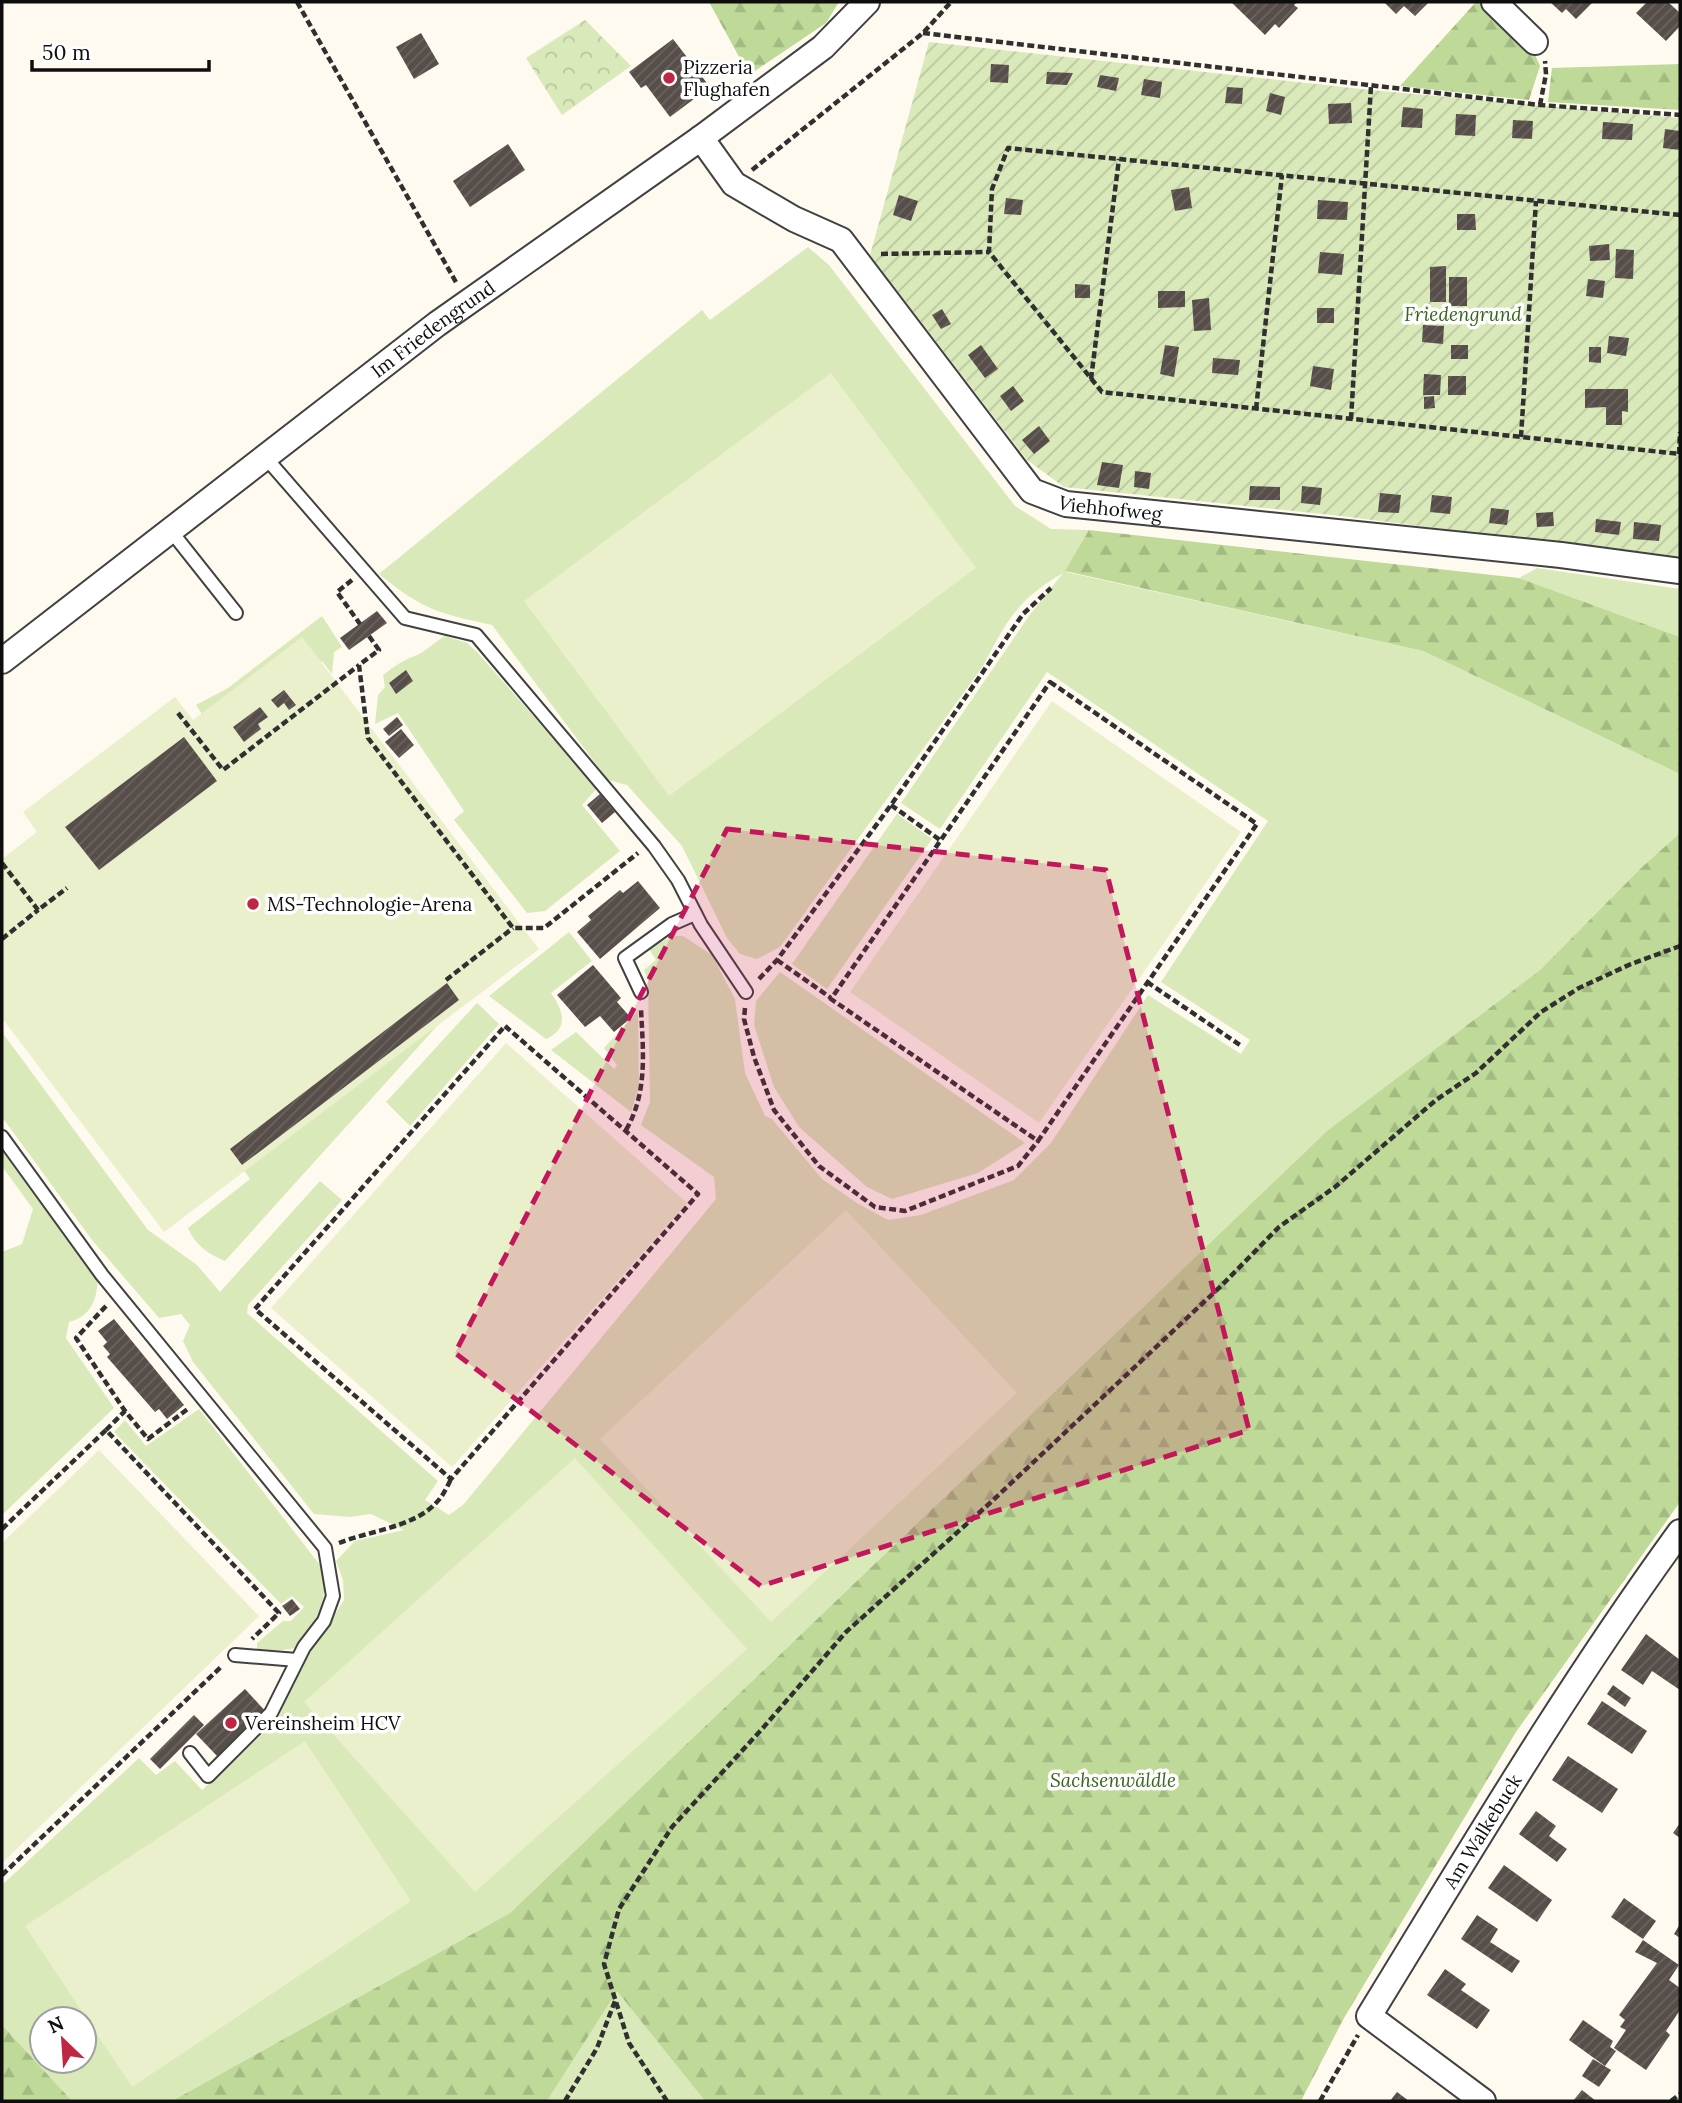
<svg xmlns="http://www.w3.org/2000/svg" width="1682" height="2103" viewBox="0 0 1682 2103" font-family="Lora,serif">
  <defs>
    <pattern id="forest-firs" width="22" height="20" patternUnits="userSpaceOnUse" patternTransform="scale(1.75)"><rect width="22" height="20" fill="#bfda98"/><path d="M5 1l3.5 6h-7zM16 11l3.5 6h-7z" fill="#a3ba82"/></pattern>
    <pattern id="park-crowns" width="20" height="18" patternUnits="userSpaceOnUse" patternTransform="scale(1.75)"><rect width="20" height="18" fill="#d9e9b9"/><path d="M2 6a3 3 0 1 1 6 0M12 15a3 3 0 1 1 6 0" fill="none" stroke="#b9c79e"/></pattern>
    <pattern id="garden-furrows" width="10" height="10" patternUnits="userSpaceOnUse" patternTransform="scale(1.75)"><rect width="10" height="10" fill="#d9e9b9"/><path d="M-1 1l2-2M0 10L10 0M9 11l2-2" fill="none" stroke="#b9c79e"/></pattern>
    <pattern id="building-hatch" width="6" height="6" patternUnits="userSpaceOnUse" patternTransform="scale(1.75)"><rect width="6" height="6" fill="#574e4a"/><path d="M-1 1l2-2M0 6l6-6M5 7l2-2" fill="none" stroke="#6a6360"/></pattern>
  </defs>
  <rect width="100%" height="100%" fill="#fffaef"/>
  <g fill="#d9e9b9" fill-rule="evenodd">
    <path d="M808 247 829 265 1015 506 1051 529 1089 530 1066 572 1423 651 1680 774V833L1641 868 1540 970 1328 1130 510 1913 172 2101H72L2 2025V1885L139 1758 156 1775 175 1761 202 1790 277 1720 302 1665 344 1600 343 1580 336 1561 355 1541 404 1530 371 1514 350 1517 314 1514 193 1362 183 1341 190 1325 181 1314 159 1318 92 1240 2 1117V1032L148 1230 197 1265 220 1292 320 1181 342 1200 248 1305 247 1313 438 1481 425 1500 449 1515 463 1505 716 1199 714 1177 641 1125 650 1102 648 980 644 970 656 960 649 949 672 936H683L712 955 735 999 745 1073 765 1116 772 1119 822 1179 857 1203 888 1220 921 1215 1014 1180 1051 1143 1148 995 1241 1054 1250 1040 1161 982 1268 821 1047 672 940 829 901 803 1029 616 1063 573C1017 600 1007 620 983 666L780 947 757 959 740 954 727 938 682 846 627 785 608 780 492 625C437 613 423 610 379 574L702 310 710 320ZM42 2019H84V2061H42Z"/>
    <path d="M1537 568 1680 589V637L1519 578Z"/>
    <path d="M322 616 342 647 334 652 332 674 322 661 216 736 196 705 228 688Z"/>
    <path d="M445 636 467 643 477 652 597 788 582 805 620 851 545 911 527 913 454 820 464 811 398 713 375 724 378 695 385 687 383 675C395 666 403 660 417 655 422 654 436 641 445 636Z"/>
    <path d="M897 814 932 839 827 989 792 964Z"/>
    <path d="M569 932 592 961 551 993C563 1010 570 1028 546 1039L489 996Z"/>
    <path d="M780 972 1025 1143 978 1173 892 1199 867 1187 799 1127 774 1087 754 1025 756 1001Z"/>
    <path d="M477 1003 499 1024 410 1126 386 1102Z"/>
    <path d="M456 1005 225 1261C208 1254 195 1245 188 1228L250 1179 243 1169Z"/>
    <path d="M638 1011 639 1087 631 1112 551 1050 576 1032 614 1069 617 1065 604 1048Z"/>
    <path d="M2 1147 98 1277C97 1299 92 1316 69 1322L66 1338 114 1408 2 1515V1252L22 1244 33 1209 2 1166Z"/>
    <path d="M199 1409 323 1569C329 1603 315 1621 297 1648L267 1652 257 1649V1643L283 1621H291L304 1607 292 1596 281 1604 114 1432 125 1420 146 1446Z"/>
    <path d="M617 1990 705 2101H547Z"/>
  </g>
  <g fill="url(#forest-firs)">
    <path d="M709 2H839L826 23 749 75Z"/>
    <path d="M1476 2H1483L1529 41 1540 66 1529 100 1400 86Z"/>
    <path d="M1680 64V110L1548 102 1552 68Z"/>
    <path d="M1089 530 1519 578 1680 637V774L1423 651 1065 571Z"/>
    <path d="M1680 833V1502L1516 1732 1344 2018 1301 2101H705L617 1991 547 2101H172L510 1913 1328 1130 1540 970 1641 868Z"/>
    <path d="M2 2025 72 2101H2Z"/>
  </g>
  <path fill="url(#park-crowns)" d="M585 20 631 66 562 115 526 58Z"/>
  <path fill="url(#garden-furrows)" d="M929 42 1370 90 1680 118V559L1341 516 1064 487 1027 460 870 255Z"/>
  <g fill="#e9f0cb">
    <path d="M831 373 976 568 669 796 524 601Z"/>
    <path d="M302 637 539 949 164 1232 2 1018V859L37 832 23 812 175 697 193 720Z"/>
    <path d="M1052 701 1241 832 1039 1123 850 992Z"/>
    <path d="M506 1043 687 1203 452 1467 271 1308Z"/>
    <path d="M846 1210 1017 1393 771 1622 600 1439Z"/>
    <path d="M99 1450 259 1616 2 1863V1543Z"/>
    <path d="M575 1458 747 1649 475 1892 304 1702Z"/>
    <path d="M305 1741 411 1901 132 2087 25 1926Z"/>
  </g>
  <g fill="url(#building-hatch)">
    <path d="M1231 2H1297L1294 5 1298 8 1279 28 1275 24 1265 35Z"/>
    <path d="M1384 2H1429L1415 16 1404 6 1396 14Z"/>
    <path d="M1550 2H1593L1576 19 1566 9 1562 13Z"/>
    <path d="M1647 2H1668L1680 13V26L1666 41 1636 13Z"/>
    <path d="M421 33 439 64 414 79 396 47Z"/>
    <path d="M673 39 710 87 670 117 646 85 641 88 629 72Z"/>
    <path d="M991 64 1009 65 1008 83 990 82Z"/>
    <path d="M1047 72 1073 73 1067 85 1046 84Z"/>
    <path d="M1100 75 1119 78 1116 91 1097 87Z"/>
    <path d="M1144 79 1162 82 1160 98 1141 95Z"/>
    <path d="M1227 87 1243 88 1242 104 1225 103Z"/>
    <path d="M1270 93 1285 97 1281 115 1266 111Z"/>
    <path d="M1351 103 1352 123 1329 124 1328 104Z"/>
    <path d="M1403 107 1423 109 1422 128 1401 127Z"/>
    <path d="M1456 114 1476 115 1475 136 1455 135Z"/>
    <path d="M1513 120 1533 121 1532 139 1512 138Z"/>
    <path d="M1603 122 1633 124 1632 140 1602 139Z"/>
    <path d="M1665 129 1680 131V150L1663 148Z"/>
    <path d="M508 144 525 170 470 207 453 181Z"/>
    <path d="M1189 187 1192 208 1175 211 1171 190Z"/>
    <path d="M899 195 918 201 911 221 893 215Z"/>
    <path d="M1006 198 1023 200 1021 215 1004 214Z"/>
    <path d="M1318 200 1348 202 1347 220 1317 219Z"/>
    <path d="M1457 214H1475L1476 230H1457Z"/>
    <path d="M1609 244 1610 260 1590 261 1589 246Z"/>
    <path d="M1616 249 1634 250 1633 279 1615 278Z"/>
    <path d="M1320 252 1344 254 1342 275 1318 273Z"/>
    <path d="M1446 266V302H1430V267Z"/>
    <rect x="1449" y="277" width="18" height="29"/>
    <path d="M1588 279 1605 281 1603 298 1586 296Z"/>
    <path d="M1075 284 1090 285V298H1075Z"/>
    <path d="M1158 291H1185V307L1158 308Z"/>
    <path d="M1209 298 1211 330 1194 331 1192 300Z"/>
    <rect x="1317" y="308" width="17" height="15"/>
    <path d="M942 309 951 324 941 329 932 315Z"/>
    <path d="M1423 325 1444 326 1443 344 1422 342Z"/>
    <path d="M1609 336 1629 338 1626 356 1607 353Z"/>
    <path d="M981 345 998 369 985 378 968 355Z"/>
    <path d="M1165 345 1179 347 1174 377 1160 374Z"/>
    <rect x="1451" y="345" width="17" height="14"/>
    <path d="M1589 347H1601V363L1589 362Z"/>
    <path d="M1213 358 1240 360 1238 375 1212 373Z"/>
    <path d="M1313 366 1334 369 1331 390 1310 386Z"/>
    <path d="M1424 374 1441 375 1440 395H1423Z"/>
    <rect x="1448" y="376" width="18" height="19"/>
    <path d="M1013 386 1024 401 1011 411 1000 396Z"/>
    <path d="M1585 389H1628V412L1622 411V425H1606V407L1585 408Z"/>
    <path d="M1434 396 1435 408 1424 409V397Z"/>
    <path d="M1039 426 1050 441 1034 454 1022 440Z"/>
    <path d="M1102 462 1123 465 1119 488 1097 485Z"/>
    <path d="M1135 471 1151 473 1149 489 1134 487Z"/>
    <path d="M1250 486 1280 487V500H1249Z"/>
    <path d="M1302 486 1322 488 1320 505 1301 503Z"/>
    <path d="M1380 493 1401 495 1399 513 1378 512Z"/>
    <path d="M1432 495 1452 497 1450 514 1430 512Z"/>
    <path d="M1491 508 1509 510 1507 525 1489 523Z"/>
    <path d="M1553 512 1554 526 1537 527 1536 513Z"/>
    <path d="M1596 519 1621 522 1619 535 1595 532Z"/>
    <path d="M1634 522 1661 525 1659 541 1633 539Z"/>
    <path d="M377 611 387 623 349 650 340 638Z"/>
    <path d="M406 670 413 681 396 694 389 683Z"/>
    <path d="M284 690 296 705 289 710 284 703 278 708 271 700Z"/>
    <path d="M260 707 268 717 258 724 261 729 244 742 233 727Z"/>
    <path d="M397 717 403 725 389 736 383 729Z"/>
    <path d="M401 729 414 745 399 758 385 742Z"/>
    <path d="M184 737 217 781 99 870 65 827Z"/>
    <path d="M600 794 615 812 602 823 587 805Z"/>
    <path d="M638 881 660 908 600 959 577 932 591 920 588 916 620 890 623 893Z"/>
    <path d="M593 965 621 998 617 1002 631 1018 614 1032 600 1016 585 1027 557 995Z"/>
    <path d="M447 983 459 1000 242 1165 230 1149Z"/>
    <path d="M114 1319 184 1405 167 1419 159 1409 155 1412 107 1357 110 1354 103 1346 107 1342 98 1331Z"/>
    <path d="M292 1599 300 1609 290 1616 282 1606Z"/>
    <path d="M1646 1634 1680 1660V1690L1652 1671 1643 1685 1621 1670Z"/>
    <path d="M1613 1685 1631 1698 1625 1707 1607 1694Z"/>
    <path d="M245 1689 266 1712 218 1757 196 1734Z"/>
    <path d="M1602 1701 1647 1731 1632 1754 1587 1724Z"/>
    <path d="M194 1715 204 1725 160 1769 150 1759Z"/>
    <path d="M1568 1756 1618 1789 1602 1813 1552 1780Z"/>
    <path d="M1536 1811 1556 1826 1549 1836 1567 1849 1557 1862 1519 1834Z"/>
    <path d="M1680 1823V1838L1673 1833Z"/>
    <path d="M1504 1865 1552 1900 1537 1922 1488 1888Z"/>
    <path d="M1624 1898 1656 1921 1643 1939 1611 1917Z"/>
    <path d="M1477 1915 1498 1929 1490 1942 1520 1961 1512 1973 1461 1939Z"/>
    <path d="M1680 1924V1938L1674 1934Z"/>
    <path d="M1643 1940 1679 1965 1669 1980 1680 1988V2010L1666 2031 1670 2035 1646 2070 1614 2048 1626 2030 1620 2027 1625 2020 1619 2015 1657 1963 1635 1952Z"/>
    <path d="M1445 1969 1466 1984 1461 1990 1490 2010 1477 2029 1427 1995Z"/>
    <path d="M1583 2020 1613 2041 1610 2047 1616 2051 1605 2066 1569 2040Z"/>
    <path d="M1593 2059 1611 2070 1599 2087 1582 2076Z"/>
    <path d="M1582 2090 1596 2101H1573Z"/>
    <path d="M1397 2092 1409 2101H1390Z"/>
  </g>
  <g fill="none" stroke-linecap="round" stroke-linejoin="round">
    <g stroke="#414141" stroke-width="16">
      <g id="lane">
        <path d="M266 458 405 618 476 635 654 846 678 880 701 925 746 992"/>
        <path d="M171 531 236 613"/>
        <path d="M641 992 625 958 672 924 695 914"/>
        <path d="M2 1137 102 1275 325 1548 333 1596 324 1621 304 1647 271 1713 208 1776 190 1753"/>
        <path d="M235 1655 297 1660"/>
      </g>
    </g>
    <g stroke="#414141" stroke-width="28">
      <g id="street">
        <path d="M1494 2 1535 42"/>
        <path id="s1" d="M701 138 734 184 794 219 841 240 1032 491 1066 504 1561 555 1680 571"/>
        <path id="s2" d="M2 661 437 324 701 138 823 47 867 2"/>
        <path id="s3" d="M1483 2101 1369 2016C1469 1853 1567 1687 1680 1532"/>
      </g>
    </g>
    <g stroke="#303030" stroke-width="4.5" stroke-dasharray="7 3.5" stroke-linecap="butt">
      <path d="M297 2 457 284"/>
      <path d="M923 33 1540 105 1680 115"/>
      <path d="M1540 105 1546 74 1545 61"/>
      <path d="M752 170 923 33 951 2"/>
      <path d="M1680 215 1008 148 992 189 989 252 1102 392 1680 454"/>
      <path d="M881 254 989 252"/>
      <path d="M1091 379 1119 159"/>
      <path d="M1256 409 1282 175"/>
      <path d="M1351 419 1371 86"/>
      <path d="M1521 437 1536 201"/>
      <path d="M1679 454 1680 432"/>
      <path d="M352 580 337 592 360 624"/>
      <path d="M369 636 379 650 359 665 368 738 513 928H544L638 853"/>
      <path d="M1050 682 1257 824 1038 1141 831 999Z"/>
      <path d="M178 713 223 770 358 666"/>
      <path d="M891 805 940 840"/>
      <path d="M2 863 38 910 67 888"/>
      <path d="M2 939 38 910"/>
      <path d="M777 960 831 998"/>
      <path d="M759 979 777 960 891 805 1023 614 1051 588"/>
      <path d="M446 980 513 928"/>
      <path d="M1147 982 1240 1045"/>
      <path d="M745 1008 744 1019 754 1057 774 1110 819 1166 875 1207 905 1211 1018 1166 1038 1141"/>
      <path d="M505 1026 698 1194 451 1479 255 1309Z"/>
      <path d="M626 1130C648 1092 643 1051 641 1009"/>
      <path d="M106 1306 76 1338 125 1411"/>
      <path d="M106 1430 125 1411 148 1439 189 1408"/>
      <path d="M2 1529 106 1430 279 1613 252 1639"/>
      <path d="M339 1543C369 1531 414 1527 436 1503 443 1496 447 1487 451 1479"/>
      <path d="M2 1875 222 1666"/>
      <path d="M565 2101 597 2048 615 2001"/>
      <path d="M667 2101 629 2043 604 1964 619 1909 672 1827 762 1729 846 1632 990 1503 1221 1286 1279 1227 1335 1187 1436 1100 1476 1073 1541 1012 1579 988 1631 964 1680 946"/>
      <path d="M1320 2101 1358 2035"/>
      <path d="M1671 2101 1680 2094"/>
    </g>
    <use href="#lane" stroke="#fff" stroke-width="12"/>
    <use href="#street" stroke="#fff" stroke-width="24"/>
  </g>
  <path fill="#c2185b" fill-opacity="0.2" stroke="#c2185b" stroke-width="5" stroke-dasharray="14 9" stroke-linejoin="round" d="M727 829 1106 870 1249 1430 761 1586 455 1353Z"/>
  <g fill="#be2642" stroke="#fff" stroke-width="2.5">
    <circle cx="669" cy="78" r="7"/>
    <circle cx="253" cy="904" r="7"/>
    <circle cx="231" cy="1723" r="7"/>
  </g>
  <g text-anchor="middle" stroke-width="7" stroke-linejoin="round" paint-order="stroke">
    <g font-size="19" fill="#0e0e0e" stroke="#fff" text-anchor="start">
      <text x="683" y="74">Pizzeria<tspan x="683" dy="22">Flughafen</tspan></text>
      <text x="267" y="911">MS-Technologie-Arena</text>
      <text x="245" y="1730">Vereinsheim HCV</text>
    </g>
    <g font-size="19" font-style="italic" fill="#37661e" stroke="#fff">
      <text x="1463" y="321">Friedengrund</text>
      <text x="1113" y="1787">Sachsenwäldle</text>
    </g>
    <g font-size="19" fill="#0e0e0e" stroke="#fff">
      <text dy="7" stroke="none"><textPath href="#s2" startOffset="544">Im Friedengrund</textPath></text>
      <text dy="7" stroke="none"><textPath href="#s1" startOffset="574">Viehhofweg</textPath></text>
      <text dy="7" stroke="none"><textPath href="#s3" startOffset="359">Am Walkebuck</textPath></text>
    </g>
  </g>
  <rect width="1682" height="2103" fill="none" stroke="#0e0e0e" stroke-width="7"/>
  <g transform="translate(63 2040) rotate(335)"><circle r="33" fill="#ffffff" stroke="#9f9f9f" stroke-width="2"/>
  <path d="M0-5L12 26L0 18L-12 26Z" fill="#be2642"/>
  <text y="-10" font-size="19" font-weight="bold" text-anchor="middle" fill="#0e0e0e">N</text>
  </g>
  <path d="M32 60v10h177v-10" fill="none" stroke="#0e0e0e" stroke-width="3.5"/>
  <text x="42" y="60" font-size="21" fill="#0e0e0e" stroke="#ffffff" stroke-width="5" paint-order="stroke">50 m</text>
</svg>
